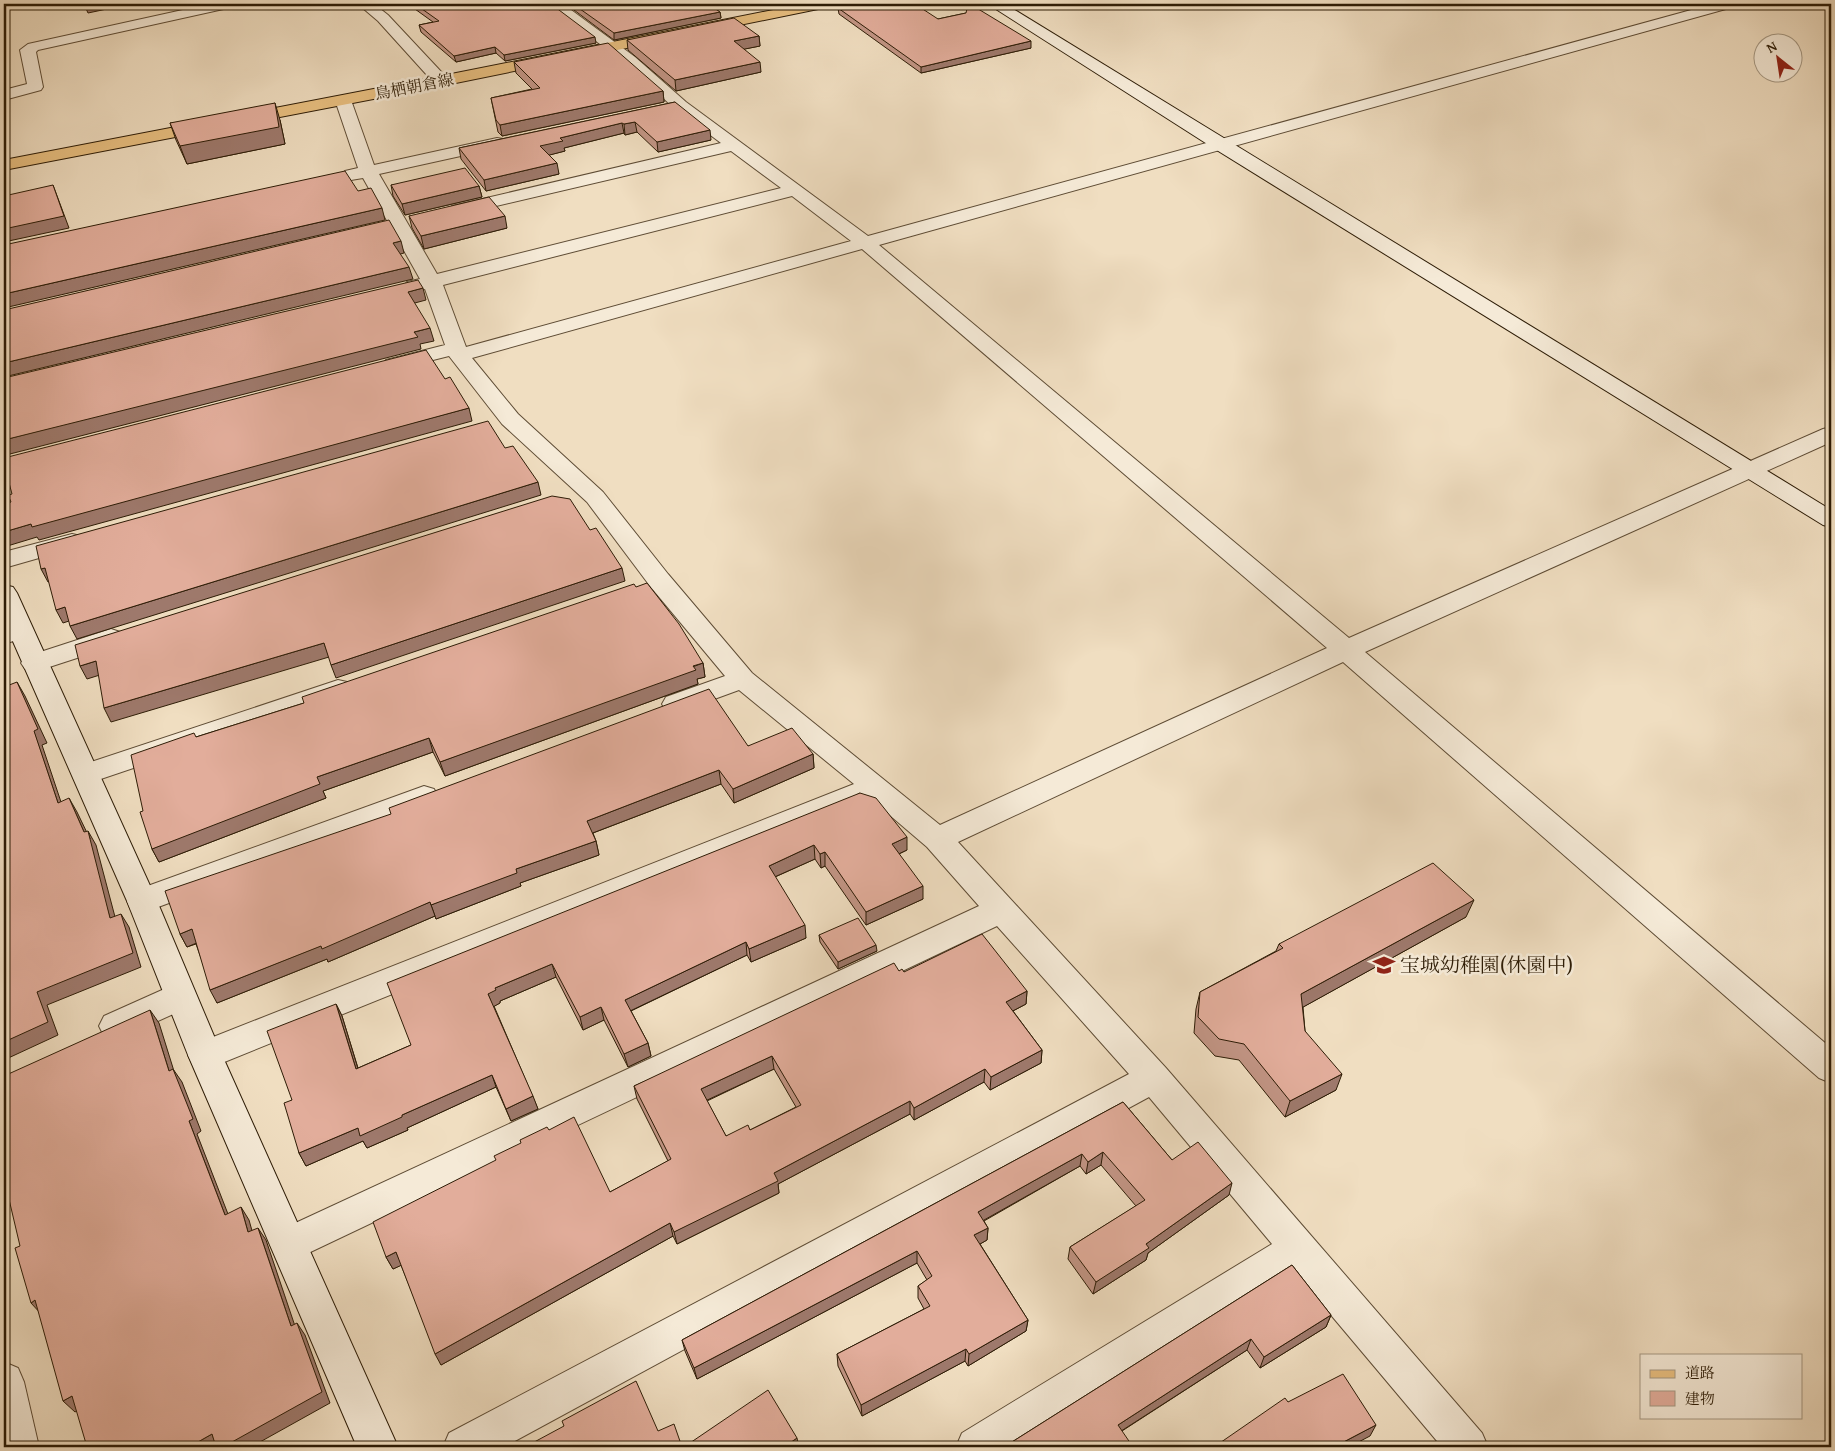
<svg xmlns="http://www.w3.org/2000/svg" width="1835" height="1451" viewBox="0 0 1835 1451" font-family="'Gentium Book Plus','Noto Serif JP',serif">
  <rect width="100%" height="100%" fill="#f0dec1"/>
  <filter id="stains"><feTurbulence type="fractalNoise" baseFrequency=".004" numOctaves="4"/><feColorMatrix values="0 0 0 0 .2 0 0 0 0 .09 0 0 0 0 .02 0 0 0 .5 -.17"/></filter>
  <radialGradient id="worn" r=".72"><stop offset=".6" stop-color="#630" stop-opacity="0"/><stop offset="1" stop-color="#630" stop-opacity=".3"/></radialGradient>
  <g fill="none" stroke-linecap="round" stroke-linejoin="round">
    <g stroke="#5e4c35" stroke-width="2">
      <g id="street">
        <path d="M4 4H57L55 7 50 8 4 9Z"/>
        <path d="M210 4H235L233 7 228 8 38 50 36 52 43 87 41 90 4 100V90L27 84 20 50 28 44Z"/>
        <path d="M358 4H374L388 15 447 78 449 81 447 84H435L378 21Z"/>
        <path d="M547 4H563L635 57 686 102 868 236 1713 4H1735L1733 7 879 245 1349 638 1823 429 1831 427V442L1365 652 1831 1048V1083L1819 1078 1343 662 958 842 1166 1068 1482 1433 1488 1447H1442L1294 1271 1013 1447H956L962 1433 1272 1244 1149 1097 504 1447H443L449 1433 1129 1074 997 926 302 1256 289 1262 276 1256 270 1244 276 1232 979 906 927 847 872 800 217 1065 205 1069 193 1065 188 1055 193 1045 854 784 739 690 676 713 666 711 662 704 666 697 725 676 650 586 587 502 502 424 449 356 393 370 386 368 383 364 386 360 445 345 425 289 414 292 407 290 404 286 407 282 420 279 363 178 351 180 345 179 342 175 345 171 358 168 335 100 337 97H349L351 100 374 165 497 138 503 139 505 143 503 147 497 148 379 174 437 274 781 188 731 151 458 215 452 214 449 210 452 206 721 143 674 108 625 63ZM792 196 851 241 466 347 443 285ZM862 249 1327 648 940 825 752 673 668 574 603 492 518 414 472 358Z"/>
        <path d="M72 534 81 536 84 541 81 546 4 568V552Z"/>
        <path d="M20 621 29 624 33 630 29 636 4 644V626Z"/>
        <path d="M111 629 120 632 124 638 120 644 34 672 25 669 21 663 25 657Z"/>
        <path d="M338 680 347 682 351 689 347 696 86 784 76 781 72 774 76 767Z"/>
        <path d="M424 786 434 789 438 797 434 805 142 913 131 910 127 901 131 892Z"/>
        <path d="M180 982 191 986 196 996 191 1006 116 1040 104 1036 99 1026 104 1016Z"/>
        <path d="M4 1362 18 1368 24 1382 39 1447H4Z"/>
      </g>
    </g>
    <g stroke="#2d1c06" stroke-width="2">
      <g id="secondary">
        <path d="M988 4H1005L1831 510V527L1823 525 1215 149Z"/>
        <path d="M4 585 13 587 17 593 157 901 222 1055 398 1447H357L188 1055 127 901 4 621Z"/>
      </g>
    </g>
    <g stroke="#2d1c06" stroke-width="2">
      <path id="primary" d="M803 4H830L828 7 823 8 441 86 4 170V160L441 76Z"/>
    </g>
    <use href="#street" fill="#f5ead7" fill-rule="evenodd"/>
    <use href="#secondary" fill="#f5ead7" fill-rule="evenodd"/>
    <use href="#primary" fill="#e8bf80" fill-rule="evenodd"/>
  </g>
  <g fill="#c29585" stroke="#2d1c06" fill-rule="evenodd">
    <path d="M408 4H551L596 43 505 61 496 53 456 62 421 32 419 25 433 22Z"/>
    <path d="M566 4H708L720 12 721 18 614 40Z"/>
    <path d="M838 8 938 19 966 13 1031 48 921 73 839 14Z"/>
    <path d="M759 36 760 46 744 49 761 72 676 91 628 50 627 40Z"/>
    <path d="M514 62 663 91 664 102 502 136 498 132 491 98 532 89 516 73Z"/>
    <path d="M675 102 711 140 658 152 637 132 625 135 624 133 564 148 565 151 549 155 559 174 486 191 461 159 459 148Z"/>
    <path d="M280 120 285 144 187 164 176 140 170 123Z"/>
    <path d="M391 185 479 186 482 197 405 215 393 196Z"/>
    <path d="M409 216 507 228 424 249 412 228Z"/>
    <path d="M636 587 703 663 705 677 697 679 698 684 445 776 433 752 323 791 326 798 159 862 152 849 196 737 304 703Z"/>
    <path d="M748 746 813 754 814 768 734 803 721 784 593 833 596 841 599 855 520 883 521 886 436 919 435 916 328 962 327 959 217 1003 196 944 187 947 180 934Z"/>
    <path d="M860 793 907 850 899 854 923 899 866 925 825 866 821 868 815 859 775 877 806 938 751 962 747 955 631 1011 648 1043 651 1056 628 1067 604 1020 583 1030 556 977 500 1001V1003L494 1006 538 1109 511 1121 496 1087 407 1128 408 1130 367 1148 363 1141 306 1166 299 1153 292 1100 336 1004 342 1016 358 1068 411 1045Z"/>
    <path d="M1466 917 1303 1007 1305 1031 1336 1090 1285 1117 1239 1060 1215 1056 1194 1033 1196 1009 1200 992 1276 951 1279 944Z"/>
    <path d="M819 935 877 951 838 969 820 942Z"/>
    <path d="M899 971 904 972 1027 991 1026 1004 1013 1011 1042 1050 1041 1063 990 1090 984 1082 914 1120 910 1114 778 1184 779 1193 677 1244 673 1236 441 1365 401 1265 393 1269 386 1257 549 1130 610 1192 668 1161 637 1099 634 1086ZM774 1069 796 1107 750 1130 726 1136 707 1101Z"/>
    <path d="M1123 1102 1172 1160 1229 1195 1148 1253 1146 1260 1093 1294 1068 1259 1070 1247 1136 1206 1101 1165 1086 1174 1080 1166 984 1221 988 1228 987 1240 980 1244 1028 1320 1026 1331 968 1366 965 1361 862 1416 838 1366 837 1354 924 1309 918 1298V1286L927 1280 917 1263 697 1379 685 1351 682 1340Z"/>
    <path d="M1292 1265 1331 1315 1326 1327 1260 1368 1247 1350 1122 1431 1004 1447Z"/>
  </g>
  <g fill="#9e796c" stroke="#2d1c06">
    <path d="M84 4H120L121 6 88 13Z"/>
    <path d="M720 12 721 18 614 40V33Z"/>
    <path d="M759 36 760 46 735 51 734 41Z"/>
    <path d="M595 37 596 43 505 61 504 55Z"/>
    <path d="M1031 41V48L921 73V67Z"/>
    <path d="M495 47 496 53 456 62 454 56Z"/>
    <path d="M760 62 761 72 676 91 675 80Z"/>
    <path d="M663 91 664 102 502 136 500 125Z"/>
    <path d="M275 103 280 120 285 144 187 164 180 146Z"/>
    <path d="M635 122 637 132 625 135 624 124Z"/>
    <path d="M622 123 624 133 564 148 565 151 542 157 540 146 560 138Z"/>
    <path d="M710 130 711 140 658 152 657 142Z"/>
    <path d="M557 163 559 174 486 191 484 180Z"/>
    <path d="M53 185 69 228 4 242V229Z"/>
    <path d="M479 186 482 197 405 215 402 204Z"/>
    <path d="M382 208 385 220 4 308V294Z"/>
    <path d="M505 216 507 228 424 249 421 236Z"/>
    <path d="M401 241 404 253 397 255 393 243Z"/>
    <path d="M409 267 413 279 4 377V363Z"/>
    <path d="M423 288 426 300 411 304 408 292Z"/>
    <path d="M430 328 434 341 420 344 421 349 6 455 4 451V440Z"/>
    <path d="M469 408 472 421 39 540 37 537 4 547V532L31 524Z"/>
    <path d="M538 482 541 495 77 639 70 626Z"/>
    <path d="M45 568 52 581 48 582 41 569Z"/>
    <path d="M622 568 625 581 336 678 331 665Z"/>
    <path d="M65 607 72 620 63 623 56 610Z"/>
    <path d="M324 643 329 657 111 722 104 708Z"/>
    <path d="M96 661 103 674 87 679 80 666Z"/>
    <path d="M703 663 705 677 697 679 698 684 445 776 440 762Z"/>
    <path d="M17 682 25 696 47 743 42 745 66 817 58 803Z"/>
    <path d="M429 738 433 752 323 791 326 798 159 862 152 849 317 777Z"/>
    <path d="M813 754 814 768 734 803 733 789Z"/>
    <path d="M719 770 721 784 590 834 587 821Z"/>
    <path d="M69 798 77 812 90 839 88 831 96 845 119 932 110 918 84 832Z"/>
    <path d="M907 837V850L892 857V844Z"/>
    <path d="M596 841 599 855 520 883 521 886 436 919 431 905 516 869Z"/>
    <path d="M814 845 815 859 770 879 769 866Z"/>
    <path d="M825 852V866L821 868 820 854Z"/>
    <path d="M923 886V899L866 925V912Z"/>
    <path d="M1474 900 1466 917 1296 1011 1301 994Z"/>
    <path d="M430 902 435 916 328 962 327 959 217 1003 210 990Z"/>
    <path d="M121 914 129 927 141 967 47 1005 58 1035 4 1060V1042L37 992Z"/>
    <path d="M805 925 806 938 751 962 749 949Z"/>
    <path d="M192 929 199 942 187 947 180 934Z"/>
    <path d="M746 942 747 955 628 1012 625 1000Z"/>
    <path d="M876 945 877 951 838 969V962Z"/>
    <path d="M552 964 556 977 500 1001V1003L493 1007 488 994 495 988Z"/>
    <path d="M1027 991 1026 1004 1005 1015 1006 1002Z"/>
    <path d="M336 1004 342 1016 362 1082 356 1069Z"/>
    <path d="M601 1007 604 1020 583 1030 580 1017Z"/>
    <path d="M150 1010 159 1023 178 1084 169 1071Z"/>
    <path d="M648 1043 651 1056 628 1067 624 1054Z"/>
    <path d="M1042 1050 1041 1063 990 1090 991 1077Z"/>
    <path d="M772 1056 774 1069 703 1102 701 1089Z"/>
    <path d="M173 1069 182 1082 201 1131 197 1134 233 1227 225 1215 189 1121Z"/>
    <path d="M985 1069 984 1082 914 1120V1108Z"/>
    <path d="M1342 1074 1336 1090 1285 1117 1290 1101Z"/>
    <path d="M492 1075 496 1087 407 1128 408 1130 367 1148 363 1141 306 1166 299 1153 358 1128 402 1115Z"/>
    <path d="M533 1096 538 1109 511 1121 506 1109Z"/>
    <path d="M910 1101V1114L778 1184 779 1193 677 1244 674 1232 774 1173Z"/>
    <path d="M1103 1152 1101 1165 1086 1174 1088 1162Z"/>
    <path d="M1082 1154 1080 1166 977 1224 978 1212Z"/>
    <path d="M1232 1183 1229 1195 1148 1253 1146 1260 1093 1294 1096 1282 1146 1244Z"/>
    <path d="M241 1207 249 1220 256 1245 248 1232Z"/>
    <path d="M670 1223 673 1236 441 1365 435 1354Z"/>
    <path d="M258 1228 266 1240 299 1338 291 1326Z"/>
    <path d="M988 1228 987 1240 973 1248 974 1235Z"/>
    <path d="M917 1251V1263L697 1379 694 1368Z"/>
    <path d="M396 1252 402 1265 393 1269 386 1257Z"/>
    <path d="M35 1300 42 1315 31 1303Z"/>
    <path d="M1331 1315 1326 1327 1260 1368 1264 1357Z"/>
    <path d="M1028 1320 1026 1331 968 1366 969 1354Z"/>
    <path d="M297 1323 305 1335 330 1403 251 1447H223Z"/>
    <path d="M1251 1339 1247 1350 1115 1435 1118 1425Z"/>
    <path d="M966 1349 965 1361 862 1416 861 1405Z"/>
    <path d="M72 1396 84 1407 75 1412 63 1401Z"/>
    <path d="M1376 1425 1370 1436 1349 1447H1334Z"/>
    <path d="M212 1434 217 1447H189Z"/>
    <path d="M797 1438 799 1447H784Z"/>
  </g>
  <g fill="#e2ad9b" stroke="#2d1c06" fill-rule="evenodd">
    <path d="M415 4H551L595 37 504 55 495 47 454 56 419 25 439 21Z"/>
    <path d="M573 4H708L720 12 614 33Z"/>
    <path d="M855 4H915L938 19 966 13 968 4H970L1031 41 921 67 838 8Z"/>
    <path d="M734 18 759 36 734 41 760 62 675 80 627 40Z"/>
    <path d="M608 43 663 91 500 125 496 120 491 98 540 88 514 62Z"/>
    <path d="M675 102 710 130 657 142 635 122 624 124 622 123 560 138 563 141 540 146 557 163 484 180 459 148Z"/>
    <path d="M275 103 279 127 180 146 170 123Z"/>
    <path d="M465 168 479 186 402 204 391 185Z"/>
    <path d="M345 171 358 191 371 188 382 208 4 294V245Z"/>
    <path d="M53 185 64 216 4 229V196Z"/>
    <path d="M489 197 505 216 421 236 409 216Z"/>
    <path d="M389 220 401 241 393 243 409 267 4 363V310Z"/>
    <path d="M418 280 423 288 408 292 430 328 414 332 418 337 4 440V378Z"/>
    <path d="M426 350 445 379 450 377 469 408 32 527 31 524 4 532V505L11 502 8 495 12 494 4 464V458Z"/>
    <path d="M488 421 505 448 513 446 538 482 70 626 65 607 56 610 45 568 41 569 36 546Z"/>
    <path d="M552 496 570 499 590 530 596 528 622 568 331 665 324 643 104 708 96 661 80 666 75 645Z"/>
    <path d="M647 583 679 624 703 663 693 666 696 670 440 762 429 738 317 777 320 784 152 849 140 812 143 811 131 755 194 733 196 737 304 703 302 697 634 584 636 587Z"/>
    <path d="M17 682 38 729 34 731 58 803 69 798 84 832 88 831 110 918 121 914 133 953 37 992 48 1022 4 1042V687Z"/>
    <path d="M709 689 748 746 792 728 813 754 733 789 719 770 587 821 596 841 516 869 517 873 431 905 430 902 322 949 321 946 210 990 192 929 180 934 165 891 391 814 389 808Z"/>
    <path d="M860 793 876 798 907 837 892 844 923 886 866 912 825 852 820 854 814 845 769 866 805 925 749 949 746 942 625 1000 648 1043 624 1054 601 1007 580 1017 552 964 495 988 496 990 488 994 533 1096 506 1109 492 1075 402 1115V1117L360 1136 358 1128 299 1153 284 1103 292 1100 267 1031 336 1004 356 1069 411 1045 387 983Z"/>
    <path d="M1433 863 1474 900 1301 994 1305 1031 1342 1074 1290 1101 1244 1044 1219 1039 1198 1017 1200 992 1283 948 1279 944Z"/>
    <path d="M858 918 876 945 838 962 819 935Z"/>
    <path d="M982 934 1027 991 1006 1002 1042 1050 991 1077 985 1069 914 1108 910 1101 774 1173 778 1181 674 1232 670 1223 435 1354 396 1252 386 1257 373 1222 496 1160 494 1156 521 1143 520 1140 547 1127 549 1130 574 1117 610 1192 671 1159 634 1086 894 963 899 971 902 969 904 972ZM772 1056 801 1105 750 1130 748 1125 726 1136 701 1089Z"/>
    <path d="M150 1010 169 1071 173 1069 193 1119 189 1121 225 1215 241 1207 248 1232 258 1228 291 1326 297 1323 322 1392 223 1447H216L212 1434 189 1447H87L72 1396 63 1401 35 1300 31 1303 15 1248 20 1246 4 1178V1076Z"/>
    <path d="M1123 1102 1172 1160 1198 1142 1232 1183 1146 1244 1149 1248 1096 1282 1070 1247 1145 1200 1103 1152 1088 1162 1082 1154 978 1212 988 1228 974 1235 1028 1320 969 1354 966 1349 861 1405 837 1354 930 1306 918 1286 932 1276 917 1251 694 1368 682 1340Z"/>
    <path d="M1292 1265 1331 1315 1264 1357 1251 1339 1118 1425 1133 1447H1004Z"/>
    <path d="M1343 1374 1376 1425 1334 1447H1214L1285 1398 1288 1402Z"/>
    <path d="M636 1381 658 1431 674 1424 682 1447H525L564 1426 562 1421Z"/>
    <path d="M768 1390 797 1438 784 1447H684Z"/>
  </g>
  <defs>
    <g id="school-bare" transform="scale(1.725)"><path d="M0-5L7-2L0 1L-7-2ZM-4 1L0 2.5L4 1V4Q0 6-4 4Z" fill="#8f2418" stroke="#f5ead7" stroke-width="2.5" paint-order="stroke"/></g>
  </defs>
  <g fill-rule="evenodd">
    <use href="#school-bare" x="1384" y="965"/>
  </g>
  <g text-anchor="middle" stroke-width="5" stroke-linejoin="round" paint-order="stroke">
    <g font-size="16" fill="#2d1c06" stroke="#f5ead7">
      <text transform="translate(414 86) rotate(-11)" y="6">鳥栖朝倉線</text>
    </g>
    <g font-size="20" fill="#2d1c06" stroke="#f5ead7" text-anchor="start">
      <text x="1400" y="972">宝城幼稚園(休園中)</text>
    </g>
  </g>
  <rect width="1835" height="1451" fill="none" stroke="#f0dec1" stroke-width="20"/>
  <rect x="5" y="5" width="1825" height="1441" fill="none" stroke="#2d1c06" stroke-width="2.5"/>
  <rect x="10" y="10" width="1815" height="1431" fill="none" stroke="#2d1c06"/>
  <rect x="1640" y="1354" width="162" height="65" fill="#f5ead7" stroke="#a59883"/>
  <rect x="1650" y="1370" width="25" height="8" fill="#e8bf80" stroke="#a59883"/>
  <text x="1685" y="1378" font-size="15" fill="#2d1c06">道路</text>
  <rect x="1650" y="1391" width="25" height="15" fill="#e2ad9b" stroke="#a59883"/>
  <text x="1685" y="1404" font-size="15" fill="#2d1c06">建物</text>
  <g transform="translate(1778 58) rotate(330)"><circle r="24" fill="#f5ead7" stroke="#a59883"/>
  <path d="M0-4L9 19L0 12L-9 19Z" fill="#8f2418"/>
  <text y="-8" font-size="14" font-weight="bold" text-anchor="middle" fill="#2d1c06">N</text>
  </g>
  <rect width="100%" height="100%" filter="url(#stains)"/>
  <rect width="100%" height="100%" fill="url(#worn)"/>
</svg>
